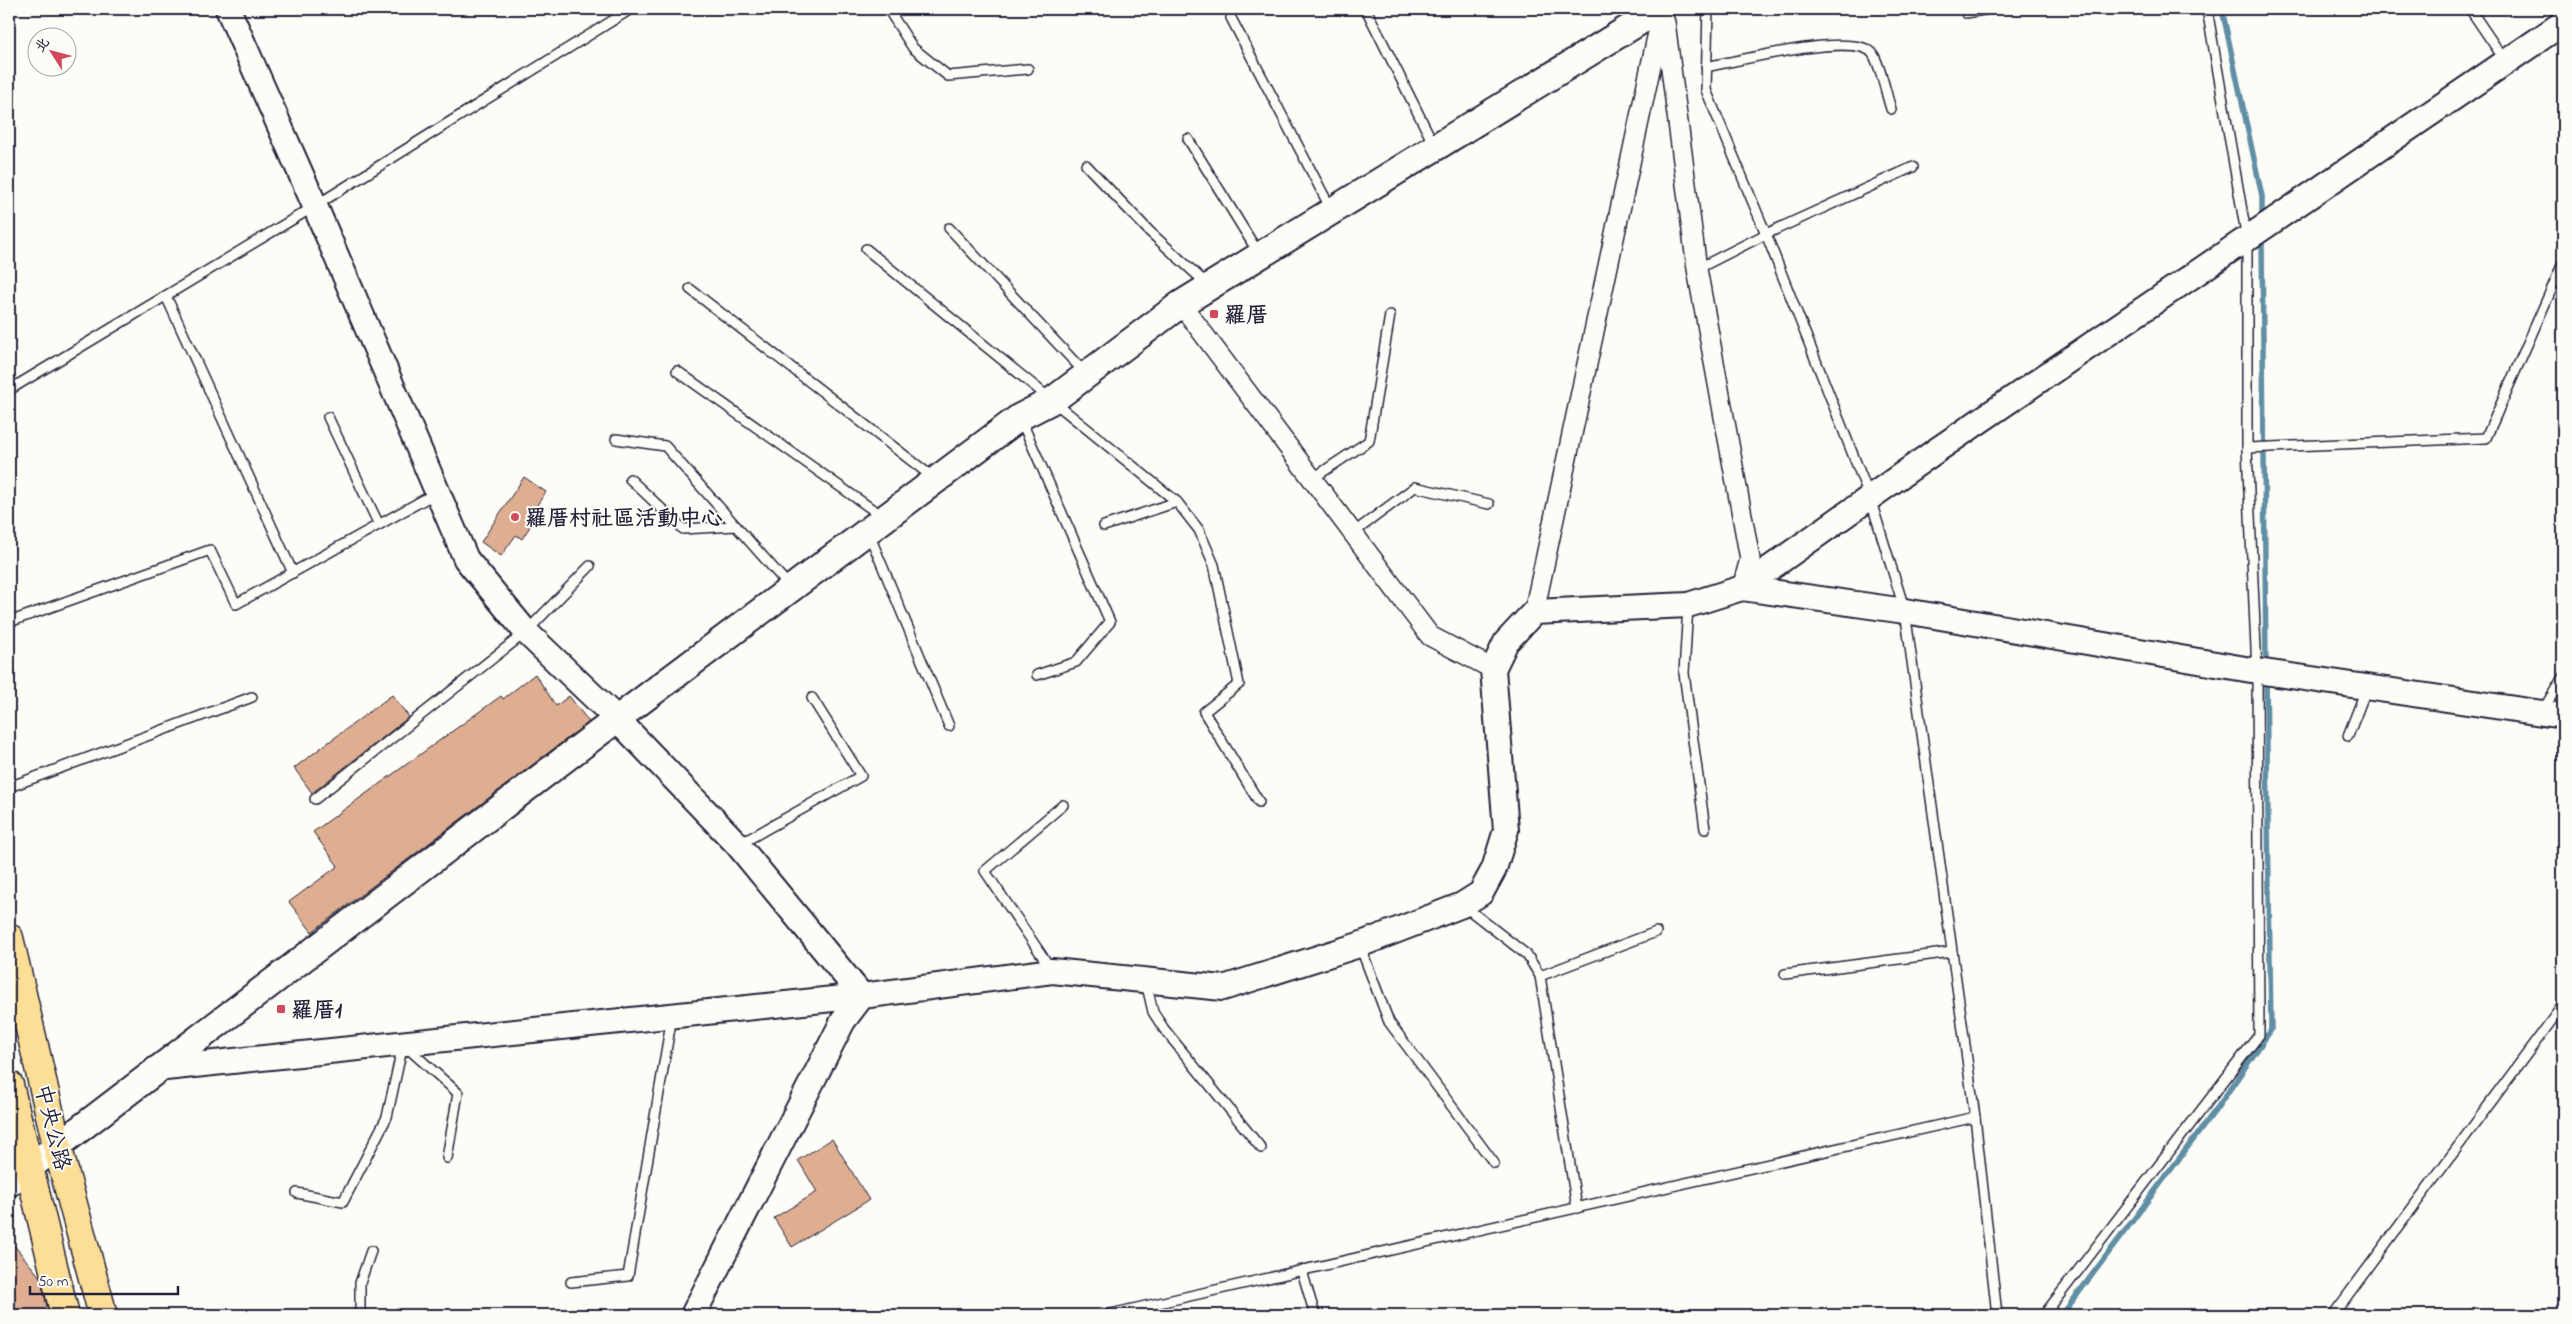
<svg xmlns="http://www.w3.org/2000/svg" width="2572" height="1324" viewBox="0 0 2572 1324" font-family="'Indie Flower','LXGW WenKai TC',sans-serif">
  <rect width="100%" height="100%" fill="#fdfcf7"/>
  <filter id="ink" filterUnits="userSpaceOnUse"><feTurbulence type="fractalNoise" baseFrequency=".02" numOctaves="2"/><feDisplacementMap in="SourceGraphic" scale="10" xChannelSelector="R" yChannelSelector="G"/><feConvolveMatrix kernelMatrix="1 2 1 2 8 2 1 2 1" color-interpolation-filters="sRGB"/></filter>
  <g filter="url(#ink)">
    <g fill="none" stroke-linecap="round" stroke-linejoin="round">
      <g stroke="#618fa5" stroke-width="5.5">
        <path d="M2222 9 2262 196V220"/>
        <path d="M2262 237 2266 667"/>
        <path d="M2062 1315 2217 1108 2271 1030 2266 677"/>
      </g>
    </g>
    <g fill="#dfae91" stroke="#22223b">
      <path d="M524 477 546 492 530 515 534 520 522 539 516 535 501 556 481 542Z"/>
      <path d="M535 674 556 706 569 696 589 722 312 932 289 902 338 866 313 832 501 696 503 699Z"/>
      <path d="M392 695 409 717 312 793 294 768Z"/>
      <path d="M832 1139 869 1200 792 1247 774 1218 817 1192 798 1160Z"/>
      <path d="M9 1239 40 1277 49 1315H9Z"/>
    </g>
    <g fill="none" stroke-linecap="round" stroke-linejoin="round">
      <g stroke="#22223b" stroke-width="12">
        <g id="service">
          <path d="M888 9 913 48 948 76 1028 69"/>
          <path d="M1366 9 1434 145"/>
          <path d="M1708 9 1706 90 1766 234 1870 498 1905 611 1975 1117 1997 1315"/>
          <path d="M2470 9 2506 62"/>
          <path d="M1966 13 1990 9"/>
          <path d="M1231 18 1331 209"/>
          <path d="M1706 67C1734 62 1857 30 1873 54 1881 67 1886 94 1891 109"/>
          <path d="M1188 139 1259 254"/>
          <path d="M1086 165 1150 232 1208 285"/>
          <path d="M949 228 1085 373"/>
          <path d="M866 249 1177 502 1199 530 1214 565 1239 684 1204 712 1259 802"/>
          <path d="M1697 269 1766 234 1913 167"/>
          <path d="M690 289 935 479"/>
          <path d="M166 296 293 573"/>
          <path d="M677 371 883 517"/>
          <path d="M9 390 315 206 631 9"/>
          <path d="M328 417 379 525"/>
          <path d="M1021 420 1110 622 1076 662 1037 675"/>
          <path d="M616 439 665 446 790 587"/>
          <path d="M2247 448 2486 438 2563 263"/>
          <path d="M630 479 683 529 736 526"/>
          <path d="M1312 479 1369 441 1390 315"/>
          <path d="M1104 526 1177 502"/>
          <path d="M1353 533 1415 487 1489 504"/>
          <path d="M869 534 949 726"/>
          <path d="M1688 606 1684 673 1705 829"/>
          <path d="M9 622 210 550 236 604 436 493"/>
          <path d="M2543 710 2563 677"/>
          <path d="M2348 736 2367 687"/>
          <path d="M9 787 252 697"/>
          <path d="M315 799 526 632 590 566"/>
          <path d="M738 845 861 776 812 698"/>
          <path d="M1464 906 1527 955 1540 976 1577 1208"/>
          <path d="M1360 946 1389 1022 1494 1163"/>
          <path d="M1051 969 985 871 1063 805"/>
          <path d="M1785 974 1952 952"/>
          <path d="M1540 976 1656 932"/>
          <path d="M1146 982 1153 1012 1164 1029 1261 1148"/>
          <path d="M297 1193 343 1202 387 1117 403 1044 458 1093 447 1158"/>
          <path d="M1302 1271 1315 1315"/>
          <path d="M571 1282 628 1276 672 1016"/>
          <path d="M360 1315V1283L371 1251"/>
          <path d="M1106 1315 1975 1117"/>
          <path d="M2044 1315 2259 1035 2257 671 2247 448V239L2207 9"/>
          <path d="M2333 1315 2563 1005"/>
        </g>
      </g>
      <g stroke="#22223b" stroke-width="22">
        <g id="minor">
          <path d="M1665 22 1697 269 1750 559 1742 588"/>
          <path d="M1181 304 1430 636 1493 669"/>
          <path d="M1534 612 1663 9"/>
        </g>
      </g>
      <g stroke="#22223b" stroke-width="28">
        <g id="tertiary">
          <path d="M228 9 315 206 466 559 526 632 617 719 738 845 862 996"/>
          <path d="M1742 588 1905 611 2257 671 2563 716"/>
          <path d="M156 1069 862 996 1052 971 1223 988 1359 945 1462 905 1481 893 1494 869 1506 830 1493 669 1506 642 1534 612 1688 605 1742 588 1937 450 2563 23"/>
          <path d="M693 1315 843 1021 862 996"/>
        </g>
      </g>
      <g stroke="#22223b" stroke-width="30">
        <path id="secondary" d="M9 1183 617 719 1020 417 1053 400 1181 304 1660 9"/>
      </g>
      <g stroke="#22223b" stroke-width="31">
        <g id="primary">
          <path d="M9 938 57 1145 103 1315"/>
          <path d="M9 1085 65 1315"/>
        </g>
      </g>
      <use href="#service" stroke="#fdfcf7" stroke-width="9"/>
      <use href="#minor" stroke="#fdfcf7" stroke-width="19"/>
      <use href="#tertiary" stroke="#fdfcf7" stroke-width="24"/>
      <use href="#secondary" stroke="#fdfcf7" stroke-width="26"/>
      <use href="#primary" stroke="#fdde96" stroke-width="28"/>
    </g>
  </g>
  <g fill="#d1495b" stroke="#fdfcf7" stroke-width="2">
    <rect x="1209" y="309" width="10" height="10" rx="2.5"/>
    <circle cx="515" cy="517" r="5"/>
    <rect x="276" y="1004" width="10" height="10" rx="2.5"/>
  </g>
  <g text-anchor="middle" stroke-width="4" stroke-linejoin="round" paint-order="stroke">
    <g font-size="22" font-weight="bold" fill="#22223b" stroke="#fdfcf7" text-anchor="start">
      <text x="1224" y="322">羅厝</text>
      <text x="525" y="525">羅厝村社區活動中心</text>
      <text x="291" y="1017">羅厝1</text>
    </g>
    <g font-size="22" fill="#22223b" stroke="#fdfcf7">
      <text transform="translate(54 1127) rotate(76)" y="8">中央公路</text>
    </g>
  </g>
  <rect width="2572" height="1324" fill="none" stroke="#fdfcf7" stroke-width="30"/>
  <rect x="15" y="15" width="2542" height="1294" fill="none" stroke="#22223b" stroke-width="2" filter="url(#ink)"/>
  <g transform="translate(52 52) rotate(306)"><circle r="24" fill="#fdfcf7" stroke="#a5a5ac"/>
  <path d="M0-4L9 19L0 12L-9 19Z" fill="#d1495b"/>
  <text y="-8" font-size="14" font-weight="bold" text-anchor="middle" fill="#22223b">北</text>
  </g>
  <path d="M30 1286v8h148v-8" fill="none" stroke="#22223b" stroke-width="2.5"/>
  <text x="38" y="1286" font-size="15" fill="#22223b" stroke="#fdfcf7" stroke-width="4" paint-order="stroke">50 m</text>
</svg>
